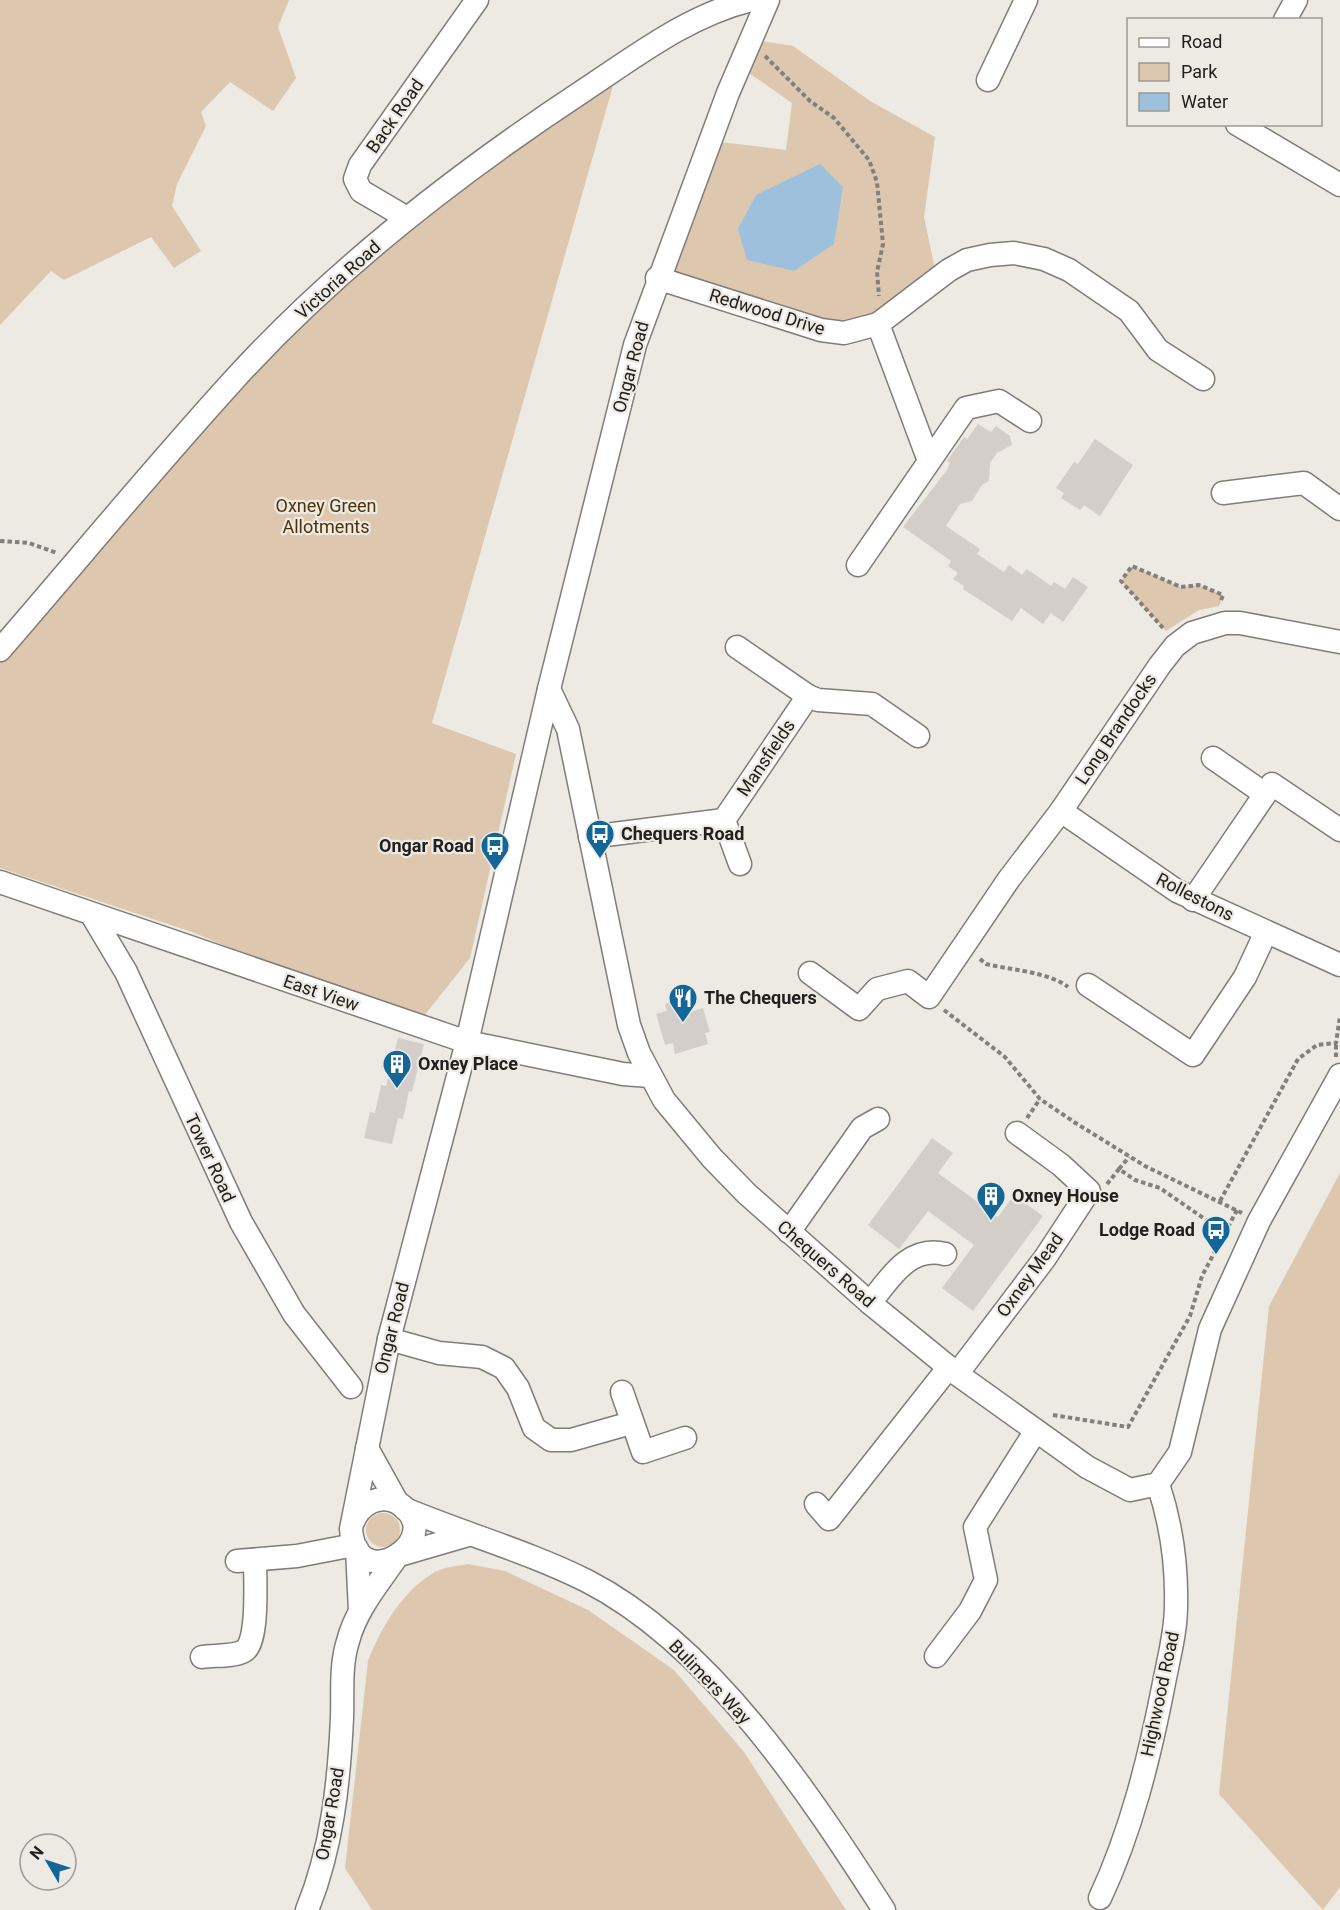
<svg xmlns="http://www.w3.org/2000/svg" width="1340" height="1910" viewBox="0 0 1340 1910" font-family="Roboto,sans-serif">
  <rect width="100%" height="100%" fill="#ede9e3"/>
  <g fill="#ddc7af">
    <path d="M0 0H289L278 27 296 78 273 111 230 82 201 112 206 126 177 184 172 206 201 251 174 268 151 237 64 280 51 271 0 325Z"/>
    <path d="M762 41 793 46 870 101 935 137 924 217 937 279 857 324 819 319 664 275 721 142 786 150 792 103 749 73Z"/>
    <path d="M618 68 432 723 516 754 470 958 416 1026 192 932 0 868V650L308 306Z"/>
    <path d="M1132 566 1181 587 1199 585 1223 595 1219 606 1199 610 1166 631 1121 581Z"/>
    <path d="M1340 1173V1887L1323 1910 1219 1794 1269 1306Z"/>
    <circle cx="383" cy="1530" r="17"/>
    <path d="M468 1564 505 1571 588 1610 674 1670 744 1752 846 1910H372L345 1868 368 1661C381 1628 402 1591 435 1572 444 1567 458 1566 468 1564Z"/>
  </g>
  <path fill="#9dc1dd" d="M820 164 843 187 834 244 794 271 747 260 738 229 756 195Z"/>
  <g fill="#d3cec9">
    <path d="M978 424 991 432 996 426 1010 436 1012 445 997 453 990 463 989 481 982 485 972 501 960 504 946 526 980 549 977 554 1004 572 1009 565 1022 575 1027 569 1051 586 1054 582 1065 589 1073 577 1088 587 1063 622 1051 613 1043 624 1021 608 1012 621 963 589 964 586 953 579 958 573 948 566 951 561 903 527 947 470 950 463 947 461 964 437 967 439Z"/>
    <path d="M1095 439 1133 465 1100 516 1084 505 1080 510 1061 498 1064 493 1056 488 1074 462 1078 464Z"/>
    <path d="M682 998 687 1013 703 1008 710 1032 705 1033 708 1044 675 1054 673 1043 665 1045 656 1014 667 1011 665 1004Z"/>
    <path d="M398 1038 424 1044 412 1092 409 1091 403 1119 398 1118 392 1144 364 1138 370 1112 375 1113 381 1085 386 1086Z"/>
    <path d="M932 1138 953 1153 938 1173 998 1217 1014 1195 1043 1216 973 1311 942 1288 974 1245 928 1211 899 1249 868 1225Z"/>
  </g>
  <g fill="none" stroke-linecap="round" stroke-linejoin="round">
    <g stroke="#817c78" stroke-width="25">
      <g id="minor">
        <path d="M1285 20 1296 0"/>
        <path d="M988 80 1026 0"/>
        <path d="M1237 124 1340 185"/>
        <path d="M407 218 361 191 355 179 360 165 477 0"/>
        <path d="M657 278 821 330 844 333 878 324 929 461"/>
        <path d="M878 324 949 270 967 260 990 255 1014 253 1044 259 1069 270 1129 311 1158 350 1203 379"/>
        <path d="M1223 493 1304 483 1340 509"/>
        <path d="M858 565 966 408 999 401 1030 421"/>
        <path d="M737 647 808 696 724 820 740 864"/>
        <path d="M0 650C77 561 152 470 231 383 333 270 457 174 583 91 636 56 689 15 751 0"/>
        <path d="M549 689 568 729 629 1025 639 1053 664 1100 712 1158 747 1194 870 1303 957 1374 1087 1467 1130 1490 1158 1484 1180 1452 1210 1329 1259 1221 1340 1075"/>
        <path d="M808 696 818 700 872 704 918 736"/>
        <path d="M1213 758 1265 794"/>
        <path d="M1061 811 1177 891 1340 965"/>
        <path d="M590 837 724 820"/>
        <path d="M0 882 467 1042 623 1074 650 1076"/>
        <path d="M1193 900 1272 784 1340 830"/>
        <path d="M92 915 126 972 241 1222 294 1314 351 1387"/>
        <path d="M810 973 859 1009 877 989 908 981 929 997 1009 879 1061 811 1160 665 1175 646 1192 633 1225 623H1240L1340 642"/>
        <path d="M1088 985 1193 1055 1245 977 1266 932"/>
        <path d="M789 1232 862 1128 878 1119"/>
        <path d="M870 1303C890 1278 909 1245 945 1254"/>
        <path d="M389 1339 439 1353 482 1357 504 1368 518 1388 534 1428 551 1440H571L631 1423"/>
        <path d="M957 1374 1045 1258 1089 1191 1061 1165 1017 1133"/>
        <path d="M622 1392 643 1452 685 1438"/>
        <path d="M367 1448 397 1502"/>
        <path d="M816 1504 829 1519 949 1367"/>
        <path d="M405 1509C465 1534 529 1552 587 1581 712 1645 810 1795 884 1910"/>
        <path d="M353 1522C360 1504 380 1493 398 1503 452 1536 357 1601 351 1529L389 1339 467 1042 549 689 635 345 728 93 768 0"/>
        <path d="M357 1549 360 1611"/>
        <path d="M403 1554 468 1535"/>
        <path d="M237 1561 297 1556 354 1545"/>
        <path d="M936 1656 970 1611 986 1580 975 1527 1035 1432"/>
        <path d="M202 1657C214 1655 233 1657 244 1651 259 1643 255 1577 255 1560"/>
        <path d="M1100 1898C1131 1832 1149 1759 1163 1688 1168 1661 1176 1633 1176 1606 1177 1565 1171 1523 1158 1484"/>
        <path d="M307 1910C332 1849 339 1783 342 1718 343 1692 340 1666 348 1641 356 1610 378 1584 396 1558"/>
      </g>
    </g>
    <g stroke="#83807c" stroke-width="4" stroke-dasharray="4.5 3" stroke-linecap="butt">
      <path d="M765 56 810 101 834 118 869 160 877 182 883 244 877 272 879 296"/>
      <path d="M0 541 29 543 57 553"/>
      <path d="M1163 628 1121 581 1132 566 1181 587 1199 585 1223 595 1220 603"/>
      <path d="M980 959 986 964C1011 970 1049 972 1068 987"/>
      <path d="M944 1010 1005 1057 1040 1099 1074 1122 1145 1166 1242 1213"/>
      <path d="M1336 1057V1043"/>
      <path d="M1027 1118 1040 1099"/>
      <path d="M1119 1169 1129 1157"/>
      <path d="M1107 1184 1119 1169 1135 1180 1160 1188 1225 1233"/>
      <path d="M1220 1201 1298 1059 1317 1045 1336 1043 1340 1016"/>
      <path d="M1053 1415 1128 1427 1190 1316 1202 1276 1237 1210"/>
    </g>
    <use href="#minor" stroke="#fff" stroke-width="22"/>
  </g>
  <defs>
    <g id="bus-pin" transform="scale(1.5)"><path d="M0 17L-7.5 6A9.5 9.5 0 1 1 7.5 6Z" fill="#126698" stroke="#ede9e3"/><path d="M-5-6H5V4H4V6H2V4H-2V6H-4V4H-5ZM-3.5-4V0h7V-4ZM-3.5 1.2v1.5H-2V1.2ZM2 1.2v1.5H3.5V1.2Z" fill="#fff"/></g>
    <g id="restaurant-pin" transform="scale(1.5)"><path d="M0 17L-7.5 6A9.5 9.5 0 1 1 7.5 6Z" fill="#126698" stroke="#ede9e3"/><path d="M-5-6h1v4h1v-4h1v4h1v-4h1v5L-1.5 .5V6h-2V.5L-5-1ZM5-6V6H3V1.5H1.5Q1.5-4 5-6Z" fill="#fff"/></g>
    <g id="building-pin" transform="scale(1.5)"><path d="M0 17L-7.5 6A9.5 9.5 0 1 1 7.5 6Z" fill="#126698" stroke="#ede9e3"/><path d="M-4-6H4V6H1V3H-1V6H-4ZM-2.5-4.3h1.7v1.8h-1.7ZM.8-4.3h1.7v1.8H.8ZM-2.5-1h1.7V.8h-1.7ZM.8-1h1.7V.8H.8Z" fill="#fff"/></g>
  </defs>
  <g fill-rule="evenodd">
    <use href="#bus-pin" x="600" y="834"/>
    <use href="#bus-pin" x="495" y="846"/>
    <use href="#restaurant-pin" x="683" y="998"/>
    <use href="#building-pin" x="397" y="1064"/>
    <use href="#building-pin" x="991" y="1196"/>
    <use href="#bus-pin" x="1216" y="1230"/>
  </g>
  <g text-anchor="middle" stroke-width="4.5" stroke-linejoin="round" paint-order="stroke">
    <g font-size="18" fill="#22201e" stroke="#ede9e3">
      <text transform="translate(395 116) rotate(-55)" y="6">Back Road</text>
      <text transform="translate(338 280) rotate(-42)" y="6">Victoria Road</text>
      <text transform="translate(767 312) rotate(17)" y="6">Redwood Drive</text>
      <text transform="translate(631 367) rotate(-75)" y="6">Ongar Road</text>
      <text transform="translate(1116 729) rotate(-56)" y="6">Long Brandocks</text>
      <text transform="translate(766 758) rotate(-56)" y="6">Mansfields</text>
      <text transform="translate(1195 897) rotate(27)" y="6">Rollestons</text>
      <text transform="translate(321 993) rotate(19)" y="6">East View</text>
      <text transform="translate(210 1158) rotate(65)" y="6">Tower Road</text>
      <text transform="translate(826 1264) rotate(41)" y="6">Chequers Road</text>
      <text transform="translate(1030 1275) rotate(-54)" y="6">Oxney Mead</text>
      <text transform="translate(392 1328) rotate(-76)" y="6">Ongar Road</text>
      <text transform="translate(710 1682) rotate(46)" y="6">Bulimers Way</text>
      <text transform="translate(1160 1694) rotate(-78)" y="6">Highwood Road</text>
      <text transform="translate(330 1814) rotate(-80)" y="6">Ongar Road</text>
    </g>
    <g font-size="18" fill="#4e3107" stroke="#ede9e3">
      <text x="326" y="512">Oxney Green<tspan x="326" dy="21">Allotments</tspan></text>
    </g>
    <g font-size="18" font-weight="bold" fill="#22201e" stroke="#ede9e3" text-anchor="start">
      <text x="621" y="840">Chequers Road</text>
      <text x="474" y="852" text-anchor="end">Ongar Road</text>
      <text x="704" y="1004">The Chequers</text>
      <text x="418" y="1070">Oxney Place</text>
      <text x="1012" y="1202">Oxney House</text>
      <text x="1195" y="1236" text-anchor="end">Lodge Road</text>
    </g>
  </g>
  <rect x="1127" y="18" width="195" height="108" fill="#ede9e3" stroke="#9c9994" stroke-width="1.5"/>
  <rect x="1139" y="38" width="30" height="9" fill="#ffffff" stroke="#9c9994" stroke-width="1.5"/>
  <text x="1181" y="48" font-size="18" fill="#22201e">Road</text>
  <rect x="1139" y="63" width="30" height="18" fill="#ddc7af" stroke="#9c9994" stroke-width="1.5"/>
  <text x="1181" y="78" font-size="18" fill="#22201e">Park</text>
  <rect x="1139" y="93" width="30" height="18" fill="#9dc1dd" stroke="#9c9994" stroke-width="1.5"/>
  <text x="1181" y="108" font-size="18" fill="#22201e">Water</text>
  <g transform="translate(48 1862) rotate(309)"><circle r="28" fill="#ede9e3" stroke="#9c9994" stroke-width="1.5"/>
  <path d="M0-4.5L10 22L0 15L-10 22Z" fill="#126698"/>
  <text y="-9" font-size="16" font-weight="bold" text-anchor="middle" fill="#22201e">N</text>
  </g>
</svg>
